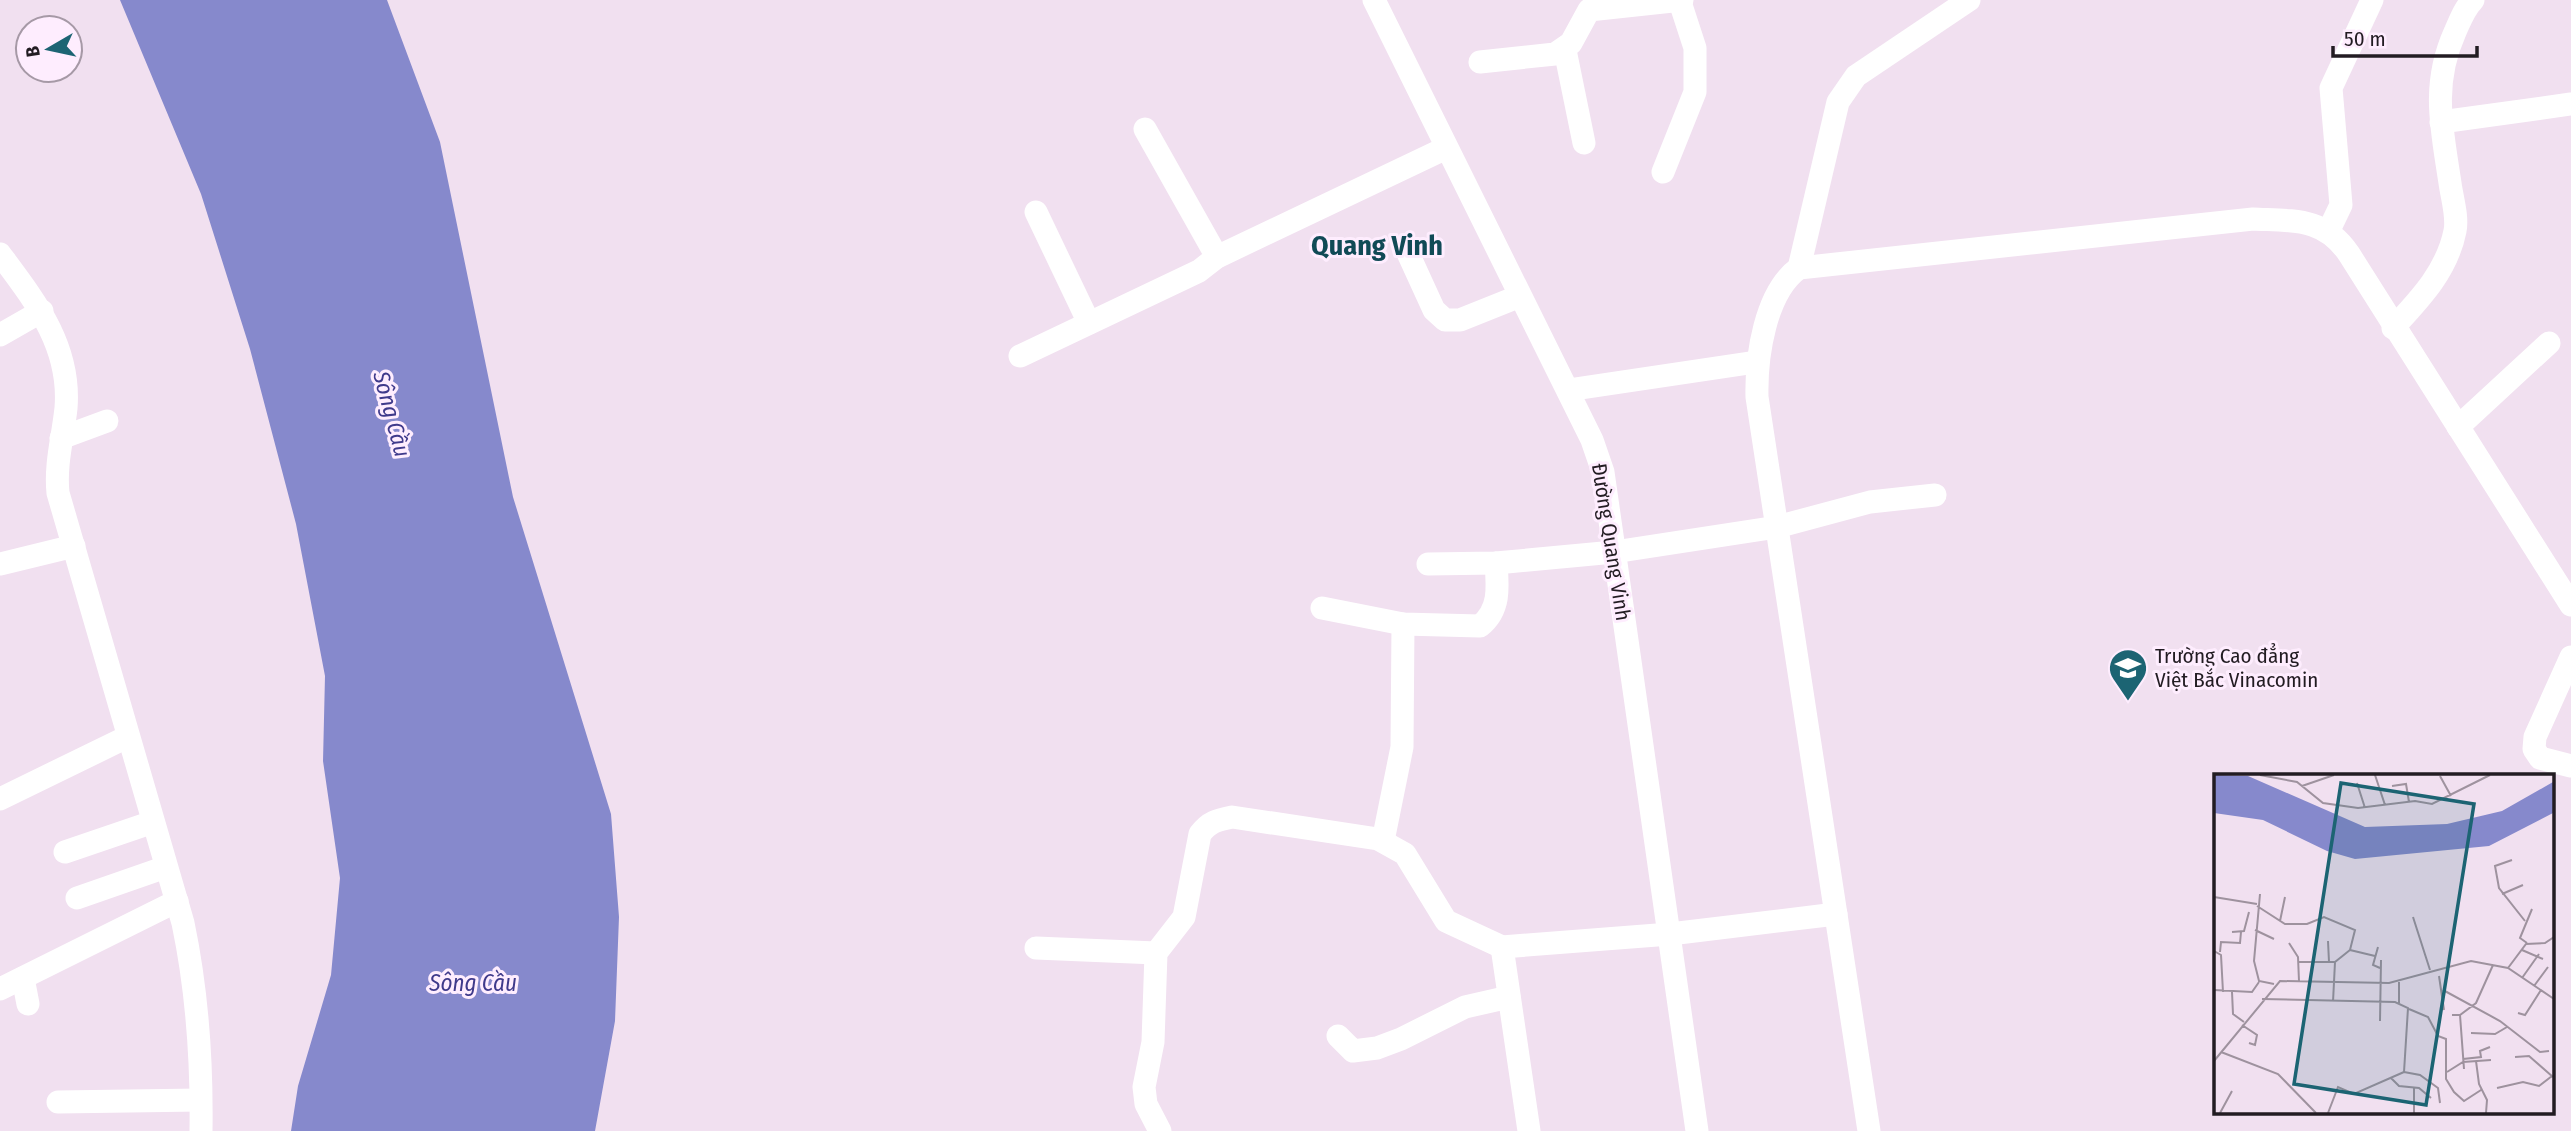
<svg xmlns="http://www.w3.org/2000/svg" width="2571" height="1131" viewBox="0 0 2571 1131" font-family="'Fira Sans Condensed',sans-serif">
  <rect width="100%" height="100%" fill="#f1e0f0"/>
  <path fill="#8689cc" d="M120 0H387L440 142 513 497 611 814 619 917 615 1021 595 1131H291L298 1086 331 975 340 878 323 761 325 676 296 524 250 349 201 194Z"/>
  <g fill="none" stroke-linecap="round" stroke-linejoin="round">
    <g stroke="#fff" stroke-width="23">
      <path d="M1374 0 1592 440 1603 472 1697 1131"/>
      <path d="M1565 50 1584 143"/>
      <path d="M1480 62 1555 54 1571 43 1589 10 1682 0"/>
      <path d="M2441 122 2571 104"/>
      <path d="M1145 129 1217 257"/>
      <path d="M1663 172 1695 92V48L1680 2"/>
      <path d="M1036 212 1089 323"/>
      <path d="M2329 230 2341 205 2331 88 2372 0"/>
      <path d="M1407 251 1434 310 1445 320H1460L1520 296"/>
      <path d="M0 254C35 301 71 346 66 408 63 437 55 464 58 493L183 923C197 990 202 1062 201 1131"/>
      <path d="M1799 268 1838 102 1856 76 1969 0"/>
      <path d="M2393 328C2420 299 2447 271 2455 231 2458 217 2452 198 2450 183 2442 129 2431 85 2455 32 2460 21 2464 9 2473 0"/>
      <path d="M0 335 42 311"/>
      <path d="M1020 356 1199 271 1217 257 1446 148"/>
      <path d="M1568 390 1756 362"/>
      <path d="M2458 427 2549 343"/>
      <path d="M61 438 107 421"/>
      <path d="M0 564 74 546"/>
      <path d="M1428 564 1496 563 1614 552 1777 527 1870 502 1935 495"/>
      <path d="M1322 608 1403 624 1480 626C1500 610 1498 588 1496 563"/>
      <path d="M2571 657 2535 737 2534 749 2540 758 2571 766"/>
      <path d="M0 799 127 737"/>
      <path d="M1383 841 1402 747 1403 624"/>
      <path d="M65 852 153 822"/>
      <path d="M77 898 166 867"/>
      <path d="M1502 947 1529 1131"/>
      <path d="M1036 948 1156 953"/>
      <path d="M23 978 28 1004"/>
      <path d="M0 989 177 901"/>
      <path d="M1338 1036 1353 1051 1377 1048 1401 1039 1465 1007 1509 997"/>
      <path d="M58 1102 200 1100"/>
      <path d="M1160 1131 1146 1104 1144 1087 1153 1042 1156 953 1184 917 1200 834C1209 822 1217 820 1232 817L1378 839 1405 854 1446 921 1502 947 1670 934 1836 914"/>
      <path d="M1869 1131 1757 397C1756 357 1765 292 1799 268L2253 219C2293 221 2324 217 2349 254L2571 605"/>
    </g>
  </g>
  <defs>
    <g id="university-pin" transform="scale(2.0125)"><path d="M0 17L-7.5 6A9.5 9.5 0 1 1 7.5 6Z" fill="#1c6473" stroke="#feedfe"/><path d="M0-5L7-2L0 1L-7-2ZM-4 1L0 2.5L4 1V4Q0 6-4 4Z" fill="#fff"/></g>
  </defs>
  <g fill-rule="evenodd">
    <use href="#university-pin" x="2128" y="668"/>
  </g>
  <g text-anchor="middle" stroke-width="6" stroke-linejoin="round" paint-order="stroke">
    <g font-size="21" fill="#221c22" stroke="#feedfe">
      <text transform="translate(1611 542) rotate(81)" y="7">Đường Quang Vinh</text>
    </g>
    <g font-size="21" fill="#221c22" stroke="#feedfe" text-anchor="start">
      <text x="2155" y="663">Trường Cao đẳng<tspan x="2155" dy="24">Việt Bắc Vinacomin</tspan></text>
    </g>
    <g font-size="23" font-style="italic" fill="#3f3a8b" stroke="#feedfe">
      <text transform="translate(392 414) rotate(75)" y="8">Sông Cầu</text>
      <text x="473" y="991">Sông Cầu</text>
    </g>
    <g font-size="28" font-weight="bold" fill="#104a56" stroke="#feedfe">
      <text x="1377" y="255">Quang Vinh</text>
    </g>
  </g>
  <g transform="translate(2214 774)">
    <rect width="340" height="340" fill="#f1e0f0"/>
    <path d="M0 1 34 2 151 53 233 50 288 37 339 8V39L275 72 141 85 113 77 49 46 0 39Z" fill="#8689cc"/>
    <path fill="none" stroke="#9e929e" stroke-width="2" d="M46 1 83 8 109 29 144 34 201 27 218 30 276 1M161 1 171 31M226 2 237 22M143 9 151 34M88 12 120 1M178 12 192 10 195 28M298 86 281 92 285 114 311 147M46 120 40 187 45 207 60 210M288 120 309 111M0 123 43 130M43 132 71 150H93L110 143 141 156 136 176 121 188 119 228M199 143 216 196M66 147 71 123M41 156 60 165M18 158 30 157 35 138M114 167 115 188M75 169 84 183 85 207M313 169 306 164 318 135M164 173 159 191 166 194M136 176 161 182M308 176 329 185M0 177 7 181 9 218M6 178 7 168 26 169 27 158M84 188H121M294 194 312 170 331 169 340 163M225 202 230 236M308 204 325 180M320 212 334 193M0 216 38 218 45 208M229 216 286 247 326 278 335 277M18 218 19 240 30 248M48 225 181 228 194 234 190 298 140 320 124 313 114 339M185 229V206M195 235 214 243 224 262 232 265V305L240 318 250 327 267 316M304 239 311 241 327 216M238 241H246L262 229 279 191M246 241 250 295M166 247 167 186M28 251 43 261 41 271 35 269M257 259 281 260 293 253M7 278 64 300 102 339M301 283 315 282 339 303M249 285 267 283 266 277 276 273M0 287 66 207 175 209 257 187 294 194 340 225M262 287 265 310 273 326 272 339M190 298 206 301 224 314 226 329M233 298 249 288 277 286M177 304 185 312 205 314 217 324M283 314 309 308 325 312 338 302M6 339 18 317M200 339V313"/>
    <path fill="#1c6473" fill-opacity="0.15" stroke="#1c6473" stroke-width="3.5" d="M127 9 260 30 212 331 80 310Z"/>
    <rect width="340" height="340" fill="none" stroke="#221c22" stroke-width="3.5"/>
  </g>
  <g transform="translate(49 49) rotate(261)"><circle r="33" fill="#feedfe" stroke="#a699a6" stroke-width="2"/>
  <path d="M0-5L12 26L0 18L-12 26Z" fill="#1c6473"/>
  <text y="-10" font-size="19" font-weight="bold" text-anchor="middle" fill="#221c22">B</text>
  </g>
  <path d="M2333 46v10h144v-10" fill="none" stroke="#221c22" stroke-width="3.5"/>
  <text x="2344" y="46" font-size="21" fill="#221c22" stroke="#feedfe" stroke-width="5" paint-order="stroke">50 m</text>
</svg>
